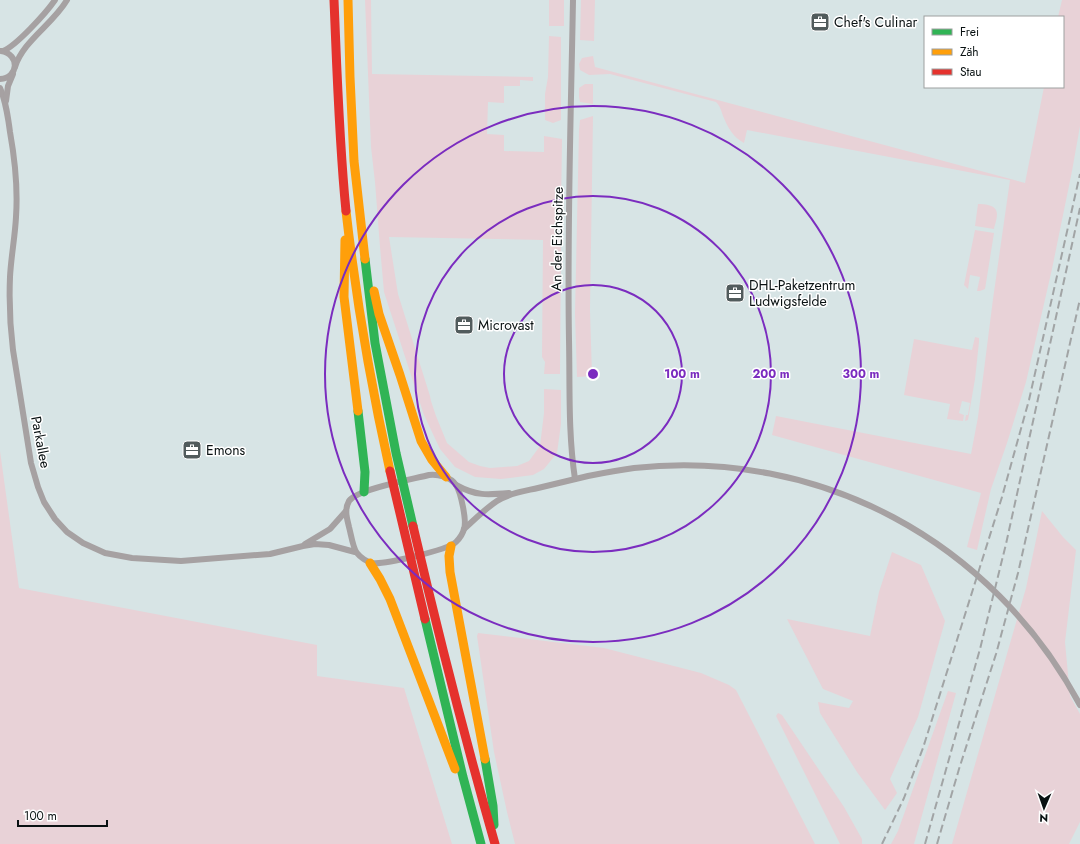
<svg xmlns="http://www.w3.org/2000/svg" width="1080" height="844" viewBox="0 0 1080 844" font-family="Jost,sans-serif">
  <rect width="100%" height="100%" fill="#d7e4e5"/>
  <g fill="#e8d2d7">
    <path d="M365 0H371L372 74 533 77V81L520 80V86H504V103L488 102 487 134 504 135V151L544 152V136L562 139 561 207 559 219 558 237 561 244 560 374H544L545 362 542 357 543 240 389 237 398 294 430 396 431 401 436 416 447 443 469 462 480 466 490 468 517 466 529 461 540 446 544 413V389L561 390V424L557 453 544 469 533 475 501 479 475 477 455 467 440 449 424 415 384 292 380 247 375 182 371 147Z"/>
    <rect x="549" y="0" width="15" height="26"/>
    <path d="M581 0H595L594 41 580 40Z"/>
    <path d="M1062 0H1080V126L1072 171 1052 269 1026 382 1007 443 991 489 977 550 967 547 981 493 772 435 776 416 971 454 978 417 993 299 1010 180 747 130 744 143C733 137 728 128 723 116 721 110 720 106 716 102L610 74 589 75 580 70 579 64 582 58 593 56 595 67 1025 183 1044 87H1063V17H1058Z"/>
    <path d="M549 36 561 37V120L553 123 545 120V94L548 77Z"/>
    <path d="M585 84H593V104L580 102 579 97V88Z"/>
    <path d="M593 116 590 310 592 376 577 377 575 314 579 130 580 120Z"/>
    <path d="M978 204C982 204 985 204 988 205 1002 208 996 220 994 229L975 226Z"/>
    <path d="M975 230 994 233 986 283 985 289 980 291H977L980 277 970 275 968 289 964 285Z"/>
    <path d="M975 337 979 338V342L975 379 968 420 965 421 966 415H968L970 403 962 401 959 413 964 415 963 421 947 419 950 404 904 395 914 339 972 350Z"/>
    <path d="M0 451 19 588 317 645V676L404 688 452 844H0Z"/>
    <path d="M1042 511 1063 537 1076 550 1065 642 1070 696 1080 714V822L1069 844H952L1026 588Z"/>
    <path d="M892 552 921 565 945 621 918 717 890 779 897 793 885 810 857 772 820 713 818 702 849 708 853 701 823 689 787 619 870 636 879 592Z"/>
    <path d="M478 633 604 648 701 673 729 685 736 690 815 844H515L507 812 494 752 477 636Z"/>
    <path d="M948 691 956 693 914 844H891L898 831Z"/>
    <path d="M778 713 782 715 844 807 862 839V844H840L776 716Z"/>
  </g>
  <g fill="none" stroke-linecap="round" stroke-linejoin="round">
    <g stroke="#a6a1a2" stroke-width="6">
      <path d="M573 0C571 113 567 227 569 340 570 386 568 433 575 479"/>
      <path d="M3 51C16 46 46 13 55 0"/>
      <path d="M15 67C23 41 53 24 67 0"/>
      <path d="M0 79C19 78 20 54 1 51"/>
      <path d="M0 88C6 102 8 117 10 132 15 160 18 188 16 217 15 237 11 257 10 277 9 301 10 326 13 350L31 463 38 487 44 502 55 519 67 532 83 543 105 553 132 558 181 561 270 554 303 546 315 544 329 545 355 552"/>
      <path d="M6 101 8 86 13 74"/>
      <path d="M429 475C438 474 451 477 456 485 461 493 467 521 464 529 463 533 459 539 456 542 448 550 383 565 372 563 367 562 360 557 357 553 353 549 351 534 349 527 347 518 344 510 349 501 357 489 414 479 429 475Z"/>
      <path d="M456 485C476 496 487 495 509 493"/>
      <path d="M464 529C475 519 485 509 497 501 509 493 525 491 538 488 555 484 571 480 588 476 603 473 619 470 634 468 820 448 992 541 1080 705"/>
      <path d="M305 544 330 529 346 511"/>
    </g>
    <g stroke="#30b455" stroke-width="9">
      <path d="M365 259 375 343 396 453 413 526"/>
      <path d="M358 411 365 472 364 492"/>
      <path d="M425 619 463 777 481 844"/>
      <path d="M485 759 493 806 494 825"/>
    </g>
    <g stroke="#ff9f0a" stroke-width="9">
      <path d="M348 0 350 77 354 161 365 259"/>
      <path d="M346 211C356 299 371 386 390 471"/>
      <path d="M345 240 344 297 358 411"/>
      <path d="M374 291 379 314 400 375 421 441 432 460 446 477"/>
      <path d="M451 546 449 556 450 572 485 759"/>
      <path d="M370 563 380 579 390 599 455 769"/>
    </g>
    <g stroke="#e5322d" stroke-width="9">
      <path d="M334 0C337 71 339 141 346 211"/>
      <path d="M390 471 425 619"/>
      <path d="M413 526C438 633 465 739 495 844"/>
    </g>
    <g stroke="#a1a4a5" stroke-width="2" stroke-dasharray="8 4" stroke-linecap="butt">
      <path d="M882 844 904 798 923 748 1002 497 1029 400 1080 174"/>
      <path d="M925 844 980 649 1006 544 1080 208"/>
      <path d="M937 844 959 769 996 654 1018 573 1080 299"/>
    </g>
  </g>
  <g fill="none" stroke="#7b2cbf" stroke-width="2">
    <circle cx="593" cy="374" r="89"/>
    <circle cx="593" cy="374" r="178"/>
    <circle cx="593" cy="374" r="268"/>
  </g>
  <defs>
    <g id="office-square" transform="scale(1)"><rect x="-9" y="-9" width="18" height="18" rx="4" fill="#515b5c" stroke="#fff"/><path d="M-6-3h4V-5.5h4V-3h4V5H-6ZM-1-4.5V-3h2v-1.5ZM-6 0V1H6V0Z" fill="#fff"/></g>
  </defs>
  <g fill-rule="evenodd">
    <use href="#office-square" x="820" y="22"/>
    <use href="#office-square" x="735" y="293"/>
    <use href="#office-square" x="464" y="325"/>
    <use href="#office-square" x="192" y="450"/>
  </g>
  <g text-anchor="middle" stroke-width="3" stroke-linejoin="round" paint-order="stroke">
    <g font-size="14" fill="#091112" stroke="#fff" text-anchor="start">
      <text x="834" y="27">Chef's Culinar</text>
      <text x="749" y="290">DHL-Paketzentrum<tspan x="749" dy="16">Ludwigsfelde</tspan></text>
      <text x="478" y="330">Microvast</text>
      <text x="206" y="455">Emons</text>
    </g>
    <g font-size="14" fill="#091112" stroke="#fff">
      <text transform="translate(557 239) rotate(-89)" y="5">An der Eichspitze</text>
      <text transform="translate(41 442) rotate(79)" y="5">Parkallee</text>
    </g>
  </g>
  <circle cx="593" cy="374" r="6" fill="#7b2cbf" stroke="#fff" stroke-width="2"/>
  <g font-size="12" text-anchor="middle" font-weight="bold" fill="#7b2cbf" stroke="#fff" stroke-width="3" stroke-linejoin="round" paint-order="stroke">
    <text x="682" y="378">100 m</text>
    <text x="771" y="378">200 m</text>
    <text x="861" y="378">300 m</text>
  </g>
  <rect x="924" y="16" width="140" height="72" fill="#ffffff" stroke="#9da0a0"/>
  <rect x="932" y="29" width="20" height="6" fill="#30b455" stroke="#9da0a0"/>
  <text x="960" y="36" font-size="12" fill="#091112">Frei</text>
  <rect x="932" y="49" width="20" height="6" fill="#ff9f0a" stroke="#9da0a0"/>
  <text x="960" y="56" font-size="12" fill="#091112">Zäh</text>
  <rect x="932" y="69" width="20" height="6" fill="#e5322d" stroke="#9da0a0"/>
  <text x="960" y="76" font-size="12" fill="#091112">Stau</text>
  <g transform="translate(1044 808) rotate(182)" stroke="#ffffff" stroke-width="3" paint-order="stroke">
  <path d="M0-3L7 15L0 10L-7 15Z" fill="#091112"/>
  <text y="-6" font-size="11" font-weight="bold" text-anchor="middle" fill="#091112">N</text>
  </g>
  <path d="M18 820v6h89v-6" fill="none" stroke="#091112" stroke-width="2"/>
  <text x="24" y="820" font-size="12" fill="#091112" stroke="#ffffff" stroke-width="3" paint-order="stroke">100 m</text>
</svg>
